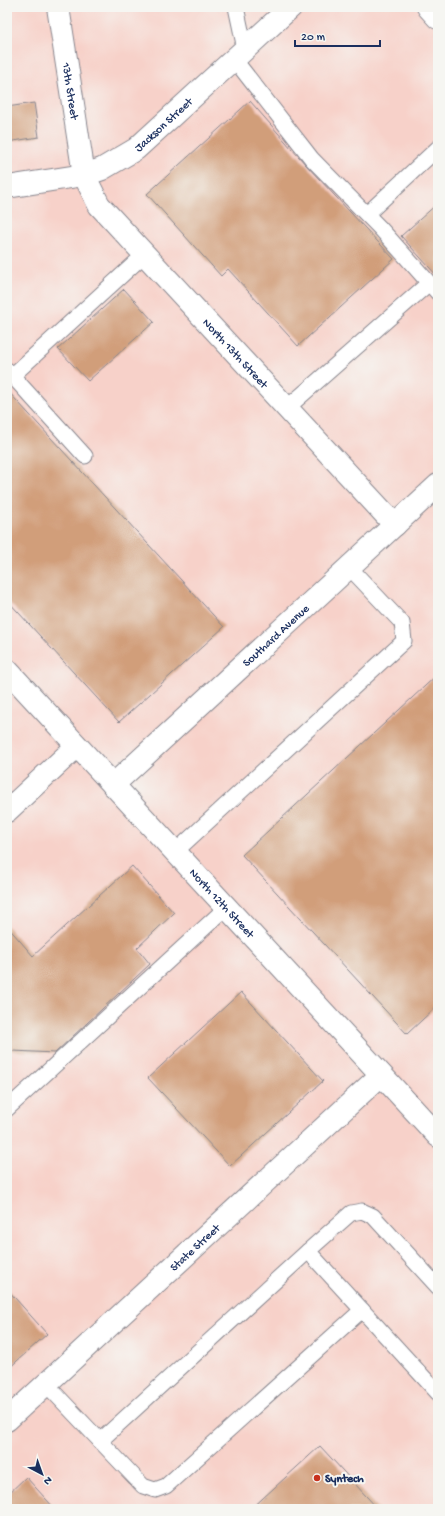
<svg xmlns="http://www.w3.org/2000/svg" width="445" height="1516" viewBox="0 0 445 1516" font-family="'Gochi Hand',sans-serif">
  <rect width="100%" height="100%" fill="#f6f6f2"/>
  <filter id="ink" filterUnits="userSpaceOnUse"><feTurbulence type="fractalNoise" baseFrequency=".025" numOctaves="2"/><feDisplacementMap in="SourceGraphic" scale="8" xChannelSelector="R" yChannelSelector="G"/><feConvolveMatrix kernelMatrix="1 2 1 2 8 2 1 2 1" color-interpolation-filters="sRGB"/></filter>
  <filter id="wash" filterUnits="userSpaceOnUse"><feTurbulence type="fractalNoise" baseFrequency=".012" numOctaves="4" result="noise"/><feDisplacementMap in="SourceGraphic" scale="16" xChannelSelector="R" yChannelSelector="G"/><feGaussianBlur stdDeviation="0.9" result="paint"/><feColorMatrix in="noise" values="0 0 0 0 0 0 0 0 0 0 0 0 0 0 0 0 0 1.4 0 .05"/><feComposite in="paint" operator="in"/></filter>
  <g filter="url(#wash)">
    <rect width="100%" height="100%" fill="#f1daba"/>
    <rect fill="#f7d1c9" x="7" y="7" width="431" height="1502"/>
    <g id="blocks">
      <g fill="#d19e7a">
        <path d="M250 101 306 165 394 259 298 346 228 269 221 276 147 194Z"/>
        <path d="M34 103 39 137 7 142V107Z"/>
        <path d="M438 203V277L401 236Z"/>
        <path d="M124 289 154 322 88 381 58 349Z"/>
        <path d="M7 390 224 627 119 722 7 600Z"/>
        <path d="M438 674V1005L407 1034 242 855Z"/>
        <path d="M132 866 174 913 137 948 150 964 55 1053 13 1051 7 1045V926L33 956Z"/>
        <path d="M241 992 323 1081 230 1166 148 1078Z"/>
        <path d="M7 1289 47 1334 7 1370Z"/>
        <path d="M320 1446 378 1509H251Z"/>
        <path d="M26 1477 55 1509H7V1495Z"/>
      </g>
    </g>
  </g>
  <g filter="url(#ink)">
    <use href="#blocks" fill-opacity="0" stroke="#86848c" stroke-width="1"/>
    <g fill="none" stroke-linecap="round" stroke-linejoin="round">
      <g stroke="#86848c" stroke-width="17">
        <g id="service">
          <path d="M236 7 245 49"/>
          <path d="M234 59 312 159 380 228 438 293"/>
          <path d="M367 214 438 148"/>
          <path d="M7 370 85 456"/>
          <path d="M12 376 145 254"/>
          <path d="M287 408 429 283"/>
          <path d="M175 852 404 641 402 623 349 567"/>
          <path d="M7 1109 227 907"/>
          <path d="M438 1287 373 1216 362 1211 351 1213 308 1251 438 1393"/>
          <path d="M46 1384 143 1486 155 1490 166 1486 362 1310"/>
          <path d="M100 1441 308 1251"/>
        </g>
      </g>
      <g stroke="#86848c" stroke-width="24">
        <g id="minor">
          <path id="s1" d="M58 7 84 175 99 205 395 525"/>
          <path d="M428 7 438 18"/>
          <path id="s2" d="M7 670 438 1136"/>
          <path id="s3" d="M113 785 438 485"/>
          <path d="M7 811 77 746"/>
          <path id="s4" d="M7 1420 381 1075"/>
        </g>
      </g>
      <g stroke="#86848c" stroke-width="24">
        <g id="tertiary">
          <path id="s5" d="M7 187 84 175 102 169 136 149 291 7"/>
        </g>
      </g>
      <use href="#service" stroke="#fff" stroke-width="15"/>
      <use href="#minor" stroke="#fff" stroke-width="22"/>
      <use href="#tertiary" stroke="#fff" stroke-width="22"/>
    </g>
  </g>
  <circle fill="#c8321e" stroke="#f6f6f2" stroke-width="1.5" cx="317" cy="1478" r="4"/>
  <g text-anchor="middle" stroke-width="4" stroke-linejoin="round" paint-order="stroke">
    <g font-size="12" fill="#1b2f5e" stroke="#f6f6f2">
      <text dy="4" stroke="none"><textPath href="#s1" startOffset="85">13th Street</textPath></text>
      <text dy="4" stroke="none"><textPath href="#s5" startOffset="173">Jackson Street</textPath></text>
      <text dy="4" stroke="none"><textPath href="#s1" startOffset="405">North 13th Street</textPath></text>
      <text dy="4" stroke="none"><textPath href="#s3" startOffset="221">Southard Avenue</textPath></text>
      <text dy="4" stroke="none"><textPath href="#s2" startOffset="317">North 12th Street</textPath></text>
      <text dy="4" stroke="none"><textPath href="#s4" startOffset="255">State Street</textPath></text>
    </g>
    <g font-size="12" font-weight="bold" fill="#1b2f5e" stroke="#f6f6f2" text-anchor="start">
      <text x="325" y="1482">Syntech</text>
    </g>
  </g>
  <rect width="445" height="1516" fill="none" stroke="#f6f6f2" stroke-width="24"/>
  <g transform="translate(42 1474) rotate(139)" stroke="#f6f6f2" stroke-width="3" paint-order="stroke">
  <path d="M0-3L7 15L0 10L-7 15Z" fill="#1b2f5e"/>
  <text y="-6" font-size="11" font-weight="bold" text-anchor="middle" fill="#1b2f5e">N</text>
  </g>
  <path d="M295 40v6h85v-6" fill="none" stroke="#1b2f5e" stroke-width="2"/>
  <text x="301" y="40" font-size="12" fill="#1b2f5e" stroke="#f6f6f2" stroke-width="3" paint-order="stroke">20 m</text>
</svg>
